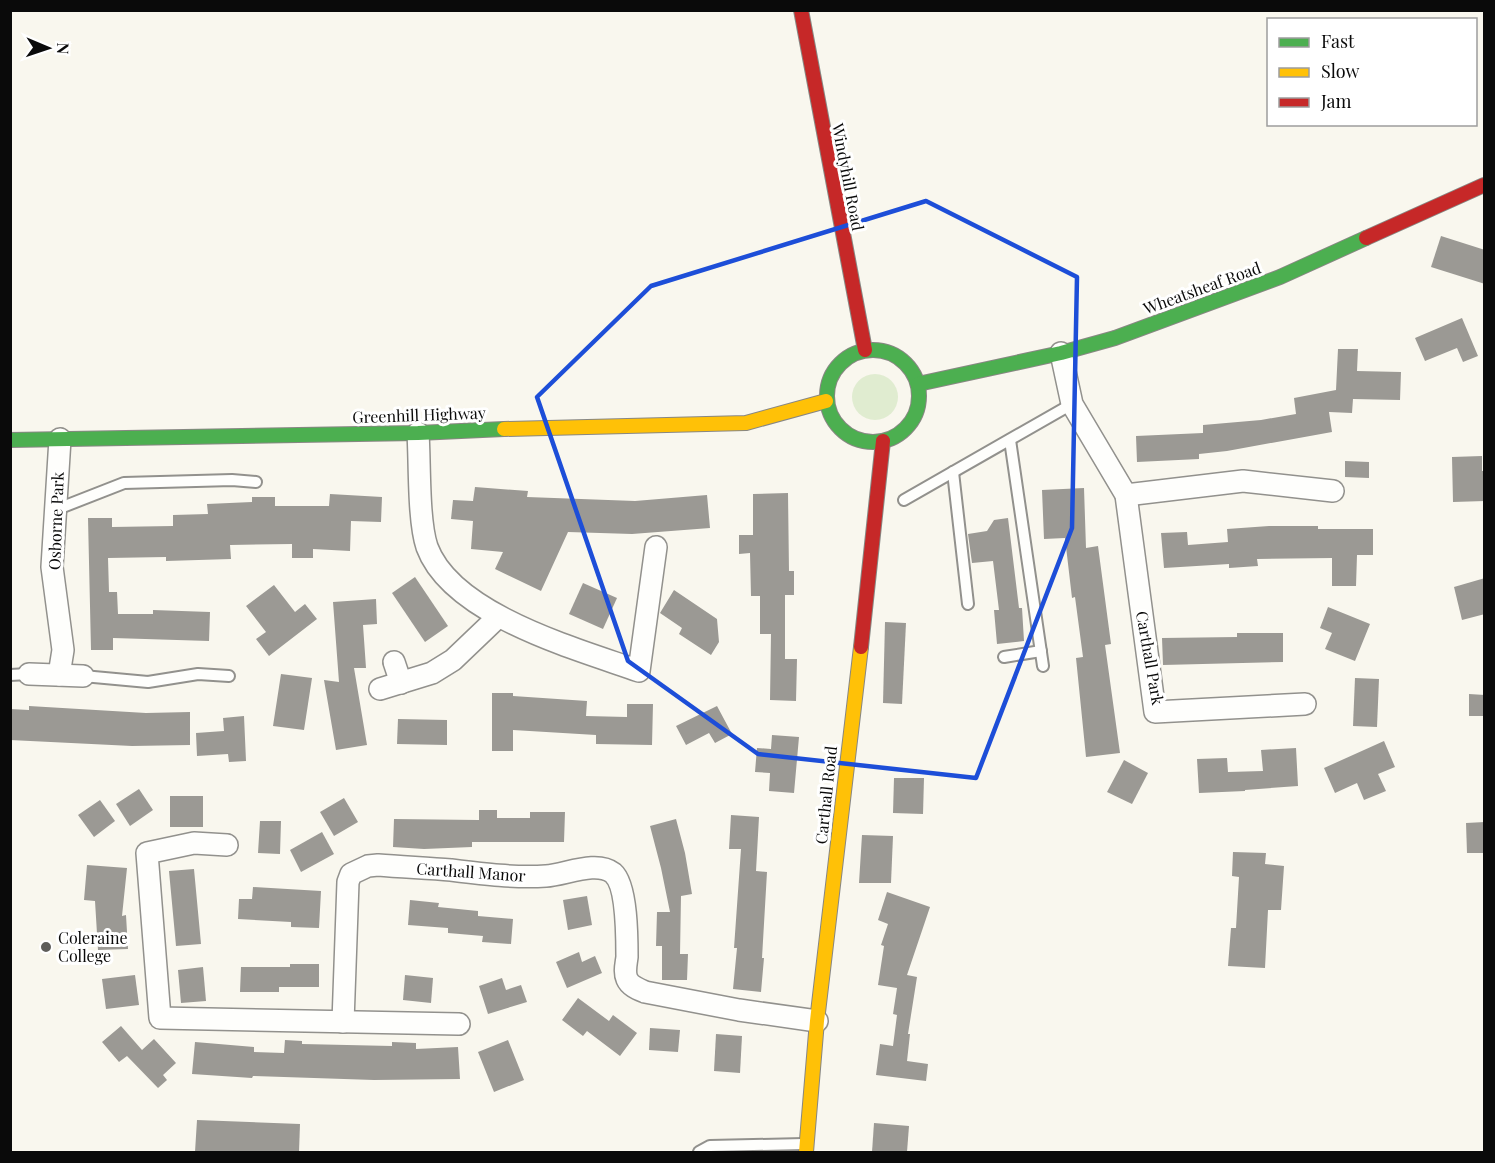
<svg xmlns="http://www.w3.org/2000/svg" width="1495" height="1163" viewBox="0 0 1495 1163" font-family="'Playfair Display',serif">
  <rect width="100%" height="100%" fill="#f9f7ee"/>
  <circle fill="#e0ecd0" cx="875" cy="397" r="23"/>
  <g fill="#9b9994">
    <path d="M1441 236 1485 250V284L1431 267Z"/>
    <path d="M1462 318 1478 356 1463 362 1457 348 1425 361 1415 338Z"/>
    <path d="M1338 349H1358L1357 371 1401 372 1400 400 1353 399 1352 413 1329 412 1332 432 1227 451 1199 454V459L1137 462 1136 436 1203 433V425L1261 420 1296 414 1294 398 1336 390Z"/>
    <path d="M1482 456V471H1485V501L1453 502 1452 457Z"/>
    <path d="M1345 461 1369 462V478L1345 477Z"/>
    <path d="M475 487 528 491 527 497 635 501 707 495 710 528 632 534 568 532 541 591 495 569 503 552 471 549 473 521 451 519 453 500 473 501Z"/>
    <path d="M1084 488 1086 548 1098 546 1111 644 1105 645 1120 753 1086 757 1076 658 1083 657 1075 597 1072 598 1065 538 1044 539 1042 490Z"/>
    <path d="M788 493 789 571H794V595H785V659H797L796 701 770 700 771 634H760V596H751L750 553 739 554V535H753V494Z"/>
    <path d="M330 494 382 497 381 522 351 521 350 551 313 549V558H292V544L230 545 231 559 166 561V557L108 558 109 592H117L118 614H153V610L210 612 209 641 113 638V650H91L88 518H112V527L173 526V515L208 514 207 504 252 502V497H275V506H329Z"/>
    <path d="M1008 518 1019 608H1022L1024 641 997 644 994 610H999L993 561 972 563 968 534 987 531 994 520Z"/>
    <path d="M1269 526H1318V529H1373V555H1357L1356 586H1332V558L1257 559 1258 566 1229 568V564L1164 568 1161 533 1187 532 1188 545 1228 542 1227 529Z"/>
    <path d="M415 577 448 626 425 642 392 593Z"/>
    <path d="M1485 578V614L1462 620 1454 587Z"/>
    <path d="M583 583 617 598 603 629 569 614Z"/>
    <path d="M274 585 295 612 305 604 317 619 269 656 256 639 266 632 246 606Z"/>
    <path d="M674 590 717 619 719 642 711 655 679 634 682 628 660 613Z"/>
    <path d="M376 599 377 624 363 625 366 668H354L367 745 336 750 324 680 339 682 333 602Z"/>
    <path d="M1328 607 1370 624 1355 661 1325 649 1332 633 1320 628Z"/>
    <path d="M885 622 906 623 902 704 883 703Z"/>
    <path d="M1237 633H1283V662L1163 665 1162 638 1237 637Z"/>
    <path d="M281 674 312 678 304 730 273 726Z"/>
    <path d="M1355 678 1379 679 1377 727 1353 726Z"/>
    <path d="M492 693H513V696L587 701 586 716 627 717V704H653L652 745 596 744V735L513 730V751H492Z"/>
    <path d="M1469 694 1485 695V716H1469Z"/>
    <path d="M29 706 146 713 190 712V745L132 746 10 740V709L29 710Z"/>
    <path d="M717 706 732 734 715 743 709 733 686 745 676 726Z"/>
    <path d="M244 716 246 761 229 762 228 754 197 756 196 733 224 731 223 718Z"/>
    <path d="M398 719 447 720V745L397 744Z"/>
    <path d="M772 735 799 737 794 793 769 791 770 773 755 772 757 748 771 749Z"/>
    <path d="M1384 741 1395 767 1378 774 1386 791 1364 800 1357 783 1335 793 1324 768Z"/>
    <path d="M1296 748 1298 786 1245 790V791L1199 793 1197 759 1227 758 1228 772 1263 771 1261 750Z"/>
    <path d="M1124 760 1148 773 1132 804 1107 792Z"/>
    <path d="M894 778H924L923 814 893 813Z"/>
    <path d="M139 789 153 810 130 826 116 804Z"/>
    <rect x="170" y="796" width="33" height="31"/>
    <path d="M344 798 358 822 334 836 320 812Z"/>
    <path d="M100 800 115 821 94 837 78 815Z"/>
    <path d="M479 810H497V818H530V812H565L564 842H472V847L424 849 393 847 394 819 479 820Z"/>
    <path d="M731 815 759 817 756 871 767 872 762 958H764L761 992 733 989 737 948H734L741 849H729Z"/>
    <path d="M676 819 685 853 692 894 681 896 680 954H688L687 980H662V946H656L657 912H670L661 868 650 826Z"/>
    <path d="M260 821H281L280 854 258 853Z"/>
    <path d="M1485 822V853H1467L1466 823Z"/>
    <path d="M322 832 334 854 301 872 290 850Z"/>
    <path d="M862 835 893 836 891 883H859Z"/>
    <path d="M1233 852 1266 853 1265 864 1284 866 1281 910H1268L1265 968 1228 966 1231 928H1236L1239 877 1232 876Z"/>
    <path d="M87 865 127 868 122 916 126 915 128 949 98 950 95 901 84 900Z"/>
    <path d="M194 869 201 944 176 946 169 871Z"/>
    <path d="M253 887 321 891 319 928 291 927V922L238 919 239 899H252Z"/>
    <path d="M887 892 930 907 907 975 917 977 908 1034H910L907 1061 928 1064 926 1081 876 1075 880 1044 893 1046 897 1015 893 1014 897 988 878 985 884 946 881 945 888 924 878 920Z"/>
    <path d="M587 896 592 925 568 930 563 900Z"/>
    <path d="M410 900 439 903 438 907 478 911V916L513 919 511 944 482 942 483 936 448 933V928L408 925Z"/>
    <path d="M579 952 582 962 595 956 602 973 567 988 556 962Z"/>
    <path d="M290 964H319V987H279V992H240L241 967H290Z"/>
    <path d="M203 967 206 1001 181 1003 178 970Z"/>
    <path d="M135 975 139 1005 106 1009 102 979Z"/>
    <path d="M405 975 433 978 431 1003 403 1000Z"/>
    <path d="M502 978 506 990 521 985 527 1002 488 1014 479 986Z"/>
    <path d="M578 998 609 1021 613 1015 637 1033 620 1056 587 1031 583 1036 562 1020Z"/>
    <path d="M121 1026 142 1050 154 1039 176 1063 163 1075 167 1080 158 1088 127 1056 119 1062 102 1042Z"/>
    <path d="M650 1028 680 1030 678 1052 649 1050Z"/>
    <path d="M716 1034 742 1036 740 1073 714 1071Z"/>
    <path d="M285 1040 302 1041V1044L392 1046V1042L416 1043V1049L458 1047 460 1079 374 1080 253 1076 252 1078 192 1074 195 1042 254 1047V1052L284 1053Z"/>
    <path d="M508 1040 524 1080 494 1092 478 1052Z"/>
    <path d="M197 1120 300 1124 299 1152H195Z"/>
    <path d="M874 1123 909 1126 907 1152H872Z"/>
  </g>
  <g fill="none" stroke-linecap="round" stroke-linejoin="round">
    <g stroke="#92918d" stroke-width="14">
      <g id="lane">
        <path d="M1010 440 1043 666"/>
        <path d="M953 472 968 604"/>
        <path d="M904 500 1072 404"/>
        <path d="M55 510 124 483 232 480 256 482"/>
        <path d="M1004 657 1041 651"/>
        <path d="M10 675 29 674"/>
        <path d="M83 676 148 682 198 674 229 676"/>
        <path d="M699 1152 710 1146 804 1144"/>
      </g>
    </g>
    <g stroke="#92918d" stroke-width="24">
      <g id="street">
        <path d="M1061 353 1072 404 1126 495 1155 712 1305 704"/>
        <path d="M418 433C420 463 418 520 427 547 452 615 577 649 639 671L656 547"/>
        <path d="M1126 495 1243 481 1333 491"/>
        <path d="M394 662 401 683"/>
        <path d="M29 674 83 676"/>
        <path d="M59 675 63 650 52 567 60 439"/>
        <path d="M380 689 432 673 453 660 498 617"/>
        <path d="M227 845 194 843 147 853 160 1018 459 1024"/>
        <path d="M343 1022 348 882 351 874 368 866 378 865C402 867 427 868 451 870 483 874 514 878 546 876 565 875 596 860 613 873 627 885 627 939 627 957 626 965 624 972 627 979 630 986 638 989 645 992L739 1010 817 1021"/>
      </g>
    </g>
    <g stroke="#888783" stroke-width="16">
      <g id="fast">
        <circle cx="873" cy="396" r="46"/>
        <path d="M918 384 1061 353 1115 338 1280 277 1366 238"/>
        <path d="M10 440 418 433 504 429"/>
      </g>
    </g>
    <g stroke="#888783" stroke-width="16">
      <g id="slow">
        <path d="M504 429 746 423 826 401"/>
        <path d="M806 1152 817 1021 861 647"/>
      </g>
    </g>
    <g stroke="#888783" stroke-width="16">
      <g id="jam">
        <path d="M801 10 865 350"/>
        <path d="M1366 238 1484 185"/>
        <path d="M861 647 883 441"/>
      </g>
    </g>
    <use href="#lane" stroke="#fefefc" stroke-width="10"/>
    <use href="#street" stroke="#fefefc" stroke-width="21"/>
    <use href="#fast" stroke="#4caf50" stroke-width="14"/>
    <use href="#slow" stroke="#ffc107" stroke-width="14"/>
    <use href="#jam" stroke="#c62828" stroke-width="14"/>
  </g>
  <path fill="none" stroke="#1d4ed8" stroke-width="4.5" stroke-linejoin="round" d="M926 201 1077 277 1072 528 976 778 758 754 628 661 537 397 651 286Z"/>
  <circle fill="#5e5d5a" stroke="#fff" stroke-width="2" cx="46" cy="947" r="6"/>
  <g text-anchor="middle" stroke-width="6" stroke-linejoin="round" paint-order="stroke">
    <g font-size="16" fill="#0a0a0a" stroke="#fff">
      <text transform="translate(848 177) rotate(79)" y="6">Windyhill Road</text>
      <text transform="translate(1202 288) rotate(-20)" y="6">Wheatsheaf Road</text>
      <text transform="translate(419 415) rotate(-2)" y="6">Greenhill Highway</text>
      <text transform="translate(56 521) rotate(-88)" y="6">Osborne Park</text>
      <text transform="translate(1150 658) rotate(80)" y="6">Carthall Park</text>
      <text transform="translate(826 795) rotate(-84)" y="6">Carthall Road</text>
      <text transform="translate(471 872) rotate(4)" y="6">Carthall Manor</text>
    </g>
    <g font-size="16" fill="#0a0a0a" stroke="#fff" text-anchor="start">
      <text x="58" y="944">Coleraine<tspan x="58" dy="18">College</tspan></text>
    </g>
  </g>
  <rect width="1495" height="1163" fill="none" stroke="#0a0a0a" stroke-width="24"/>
  <rect x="1267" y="18" width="210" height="108" fill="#ffffff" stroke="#9d9d9d" stroke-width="1.5"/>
  <rect x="1279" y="38" width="30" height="9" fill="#4caf50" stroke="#9d9d9d" stroke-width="1.5"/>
  <text x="1321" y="48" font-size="18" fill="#0a0a0a">Fast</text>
  <rect x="1279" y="68" width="30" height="9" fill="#ffc107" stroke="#9d9d9d" stroke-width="1.5"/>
  <text x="1321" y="78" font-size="18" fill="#0a0a0a">Slow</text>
  <rect x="1279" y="98" width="30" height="9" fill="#c62828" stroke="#9d9d9d" stroke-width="1.5"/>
  <text x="1321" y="108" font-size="18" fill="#0a0a0a">Jam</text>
  <g transform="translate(48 48) rotate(92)" stroke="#ffffff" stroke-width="4.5" paint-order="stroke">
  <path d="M0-4.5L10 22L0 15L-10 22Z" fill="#0a0a0a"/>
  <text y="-9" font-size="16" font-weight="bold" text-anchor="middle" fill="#0a0a0a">N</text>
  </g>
</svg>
